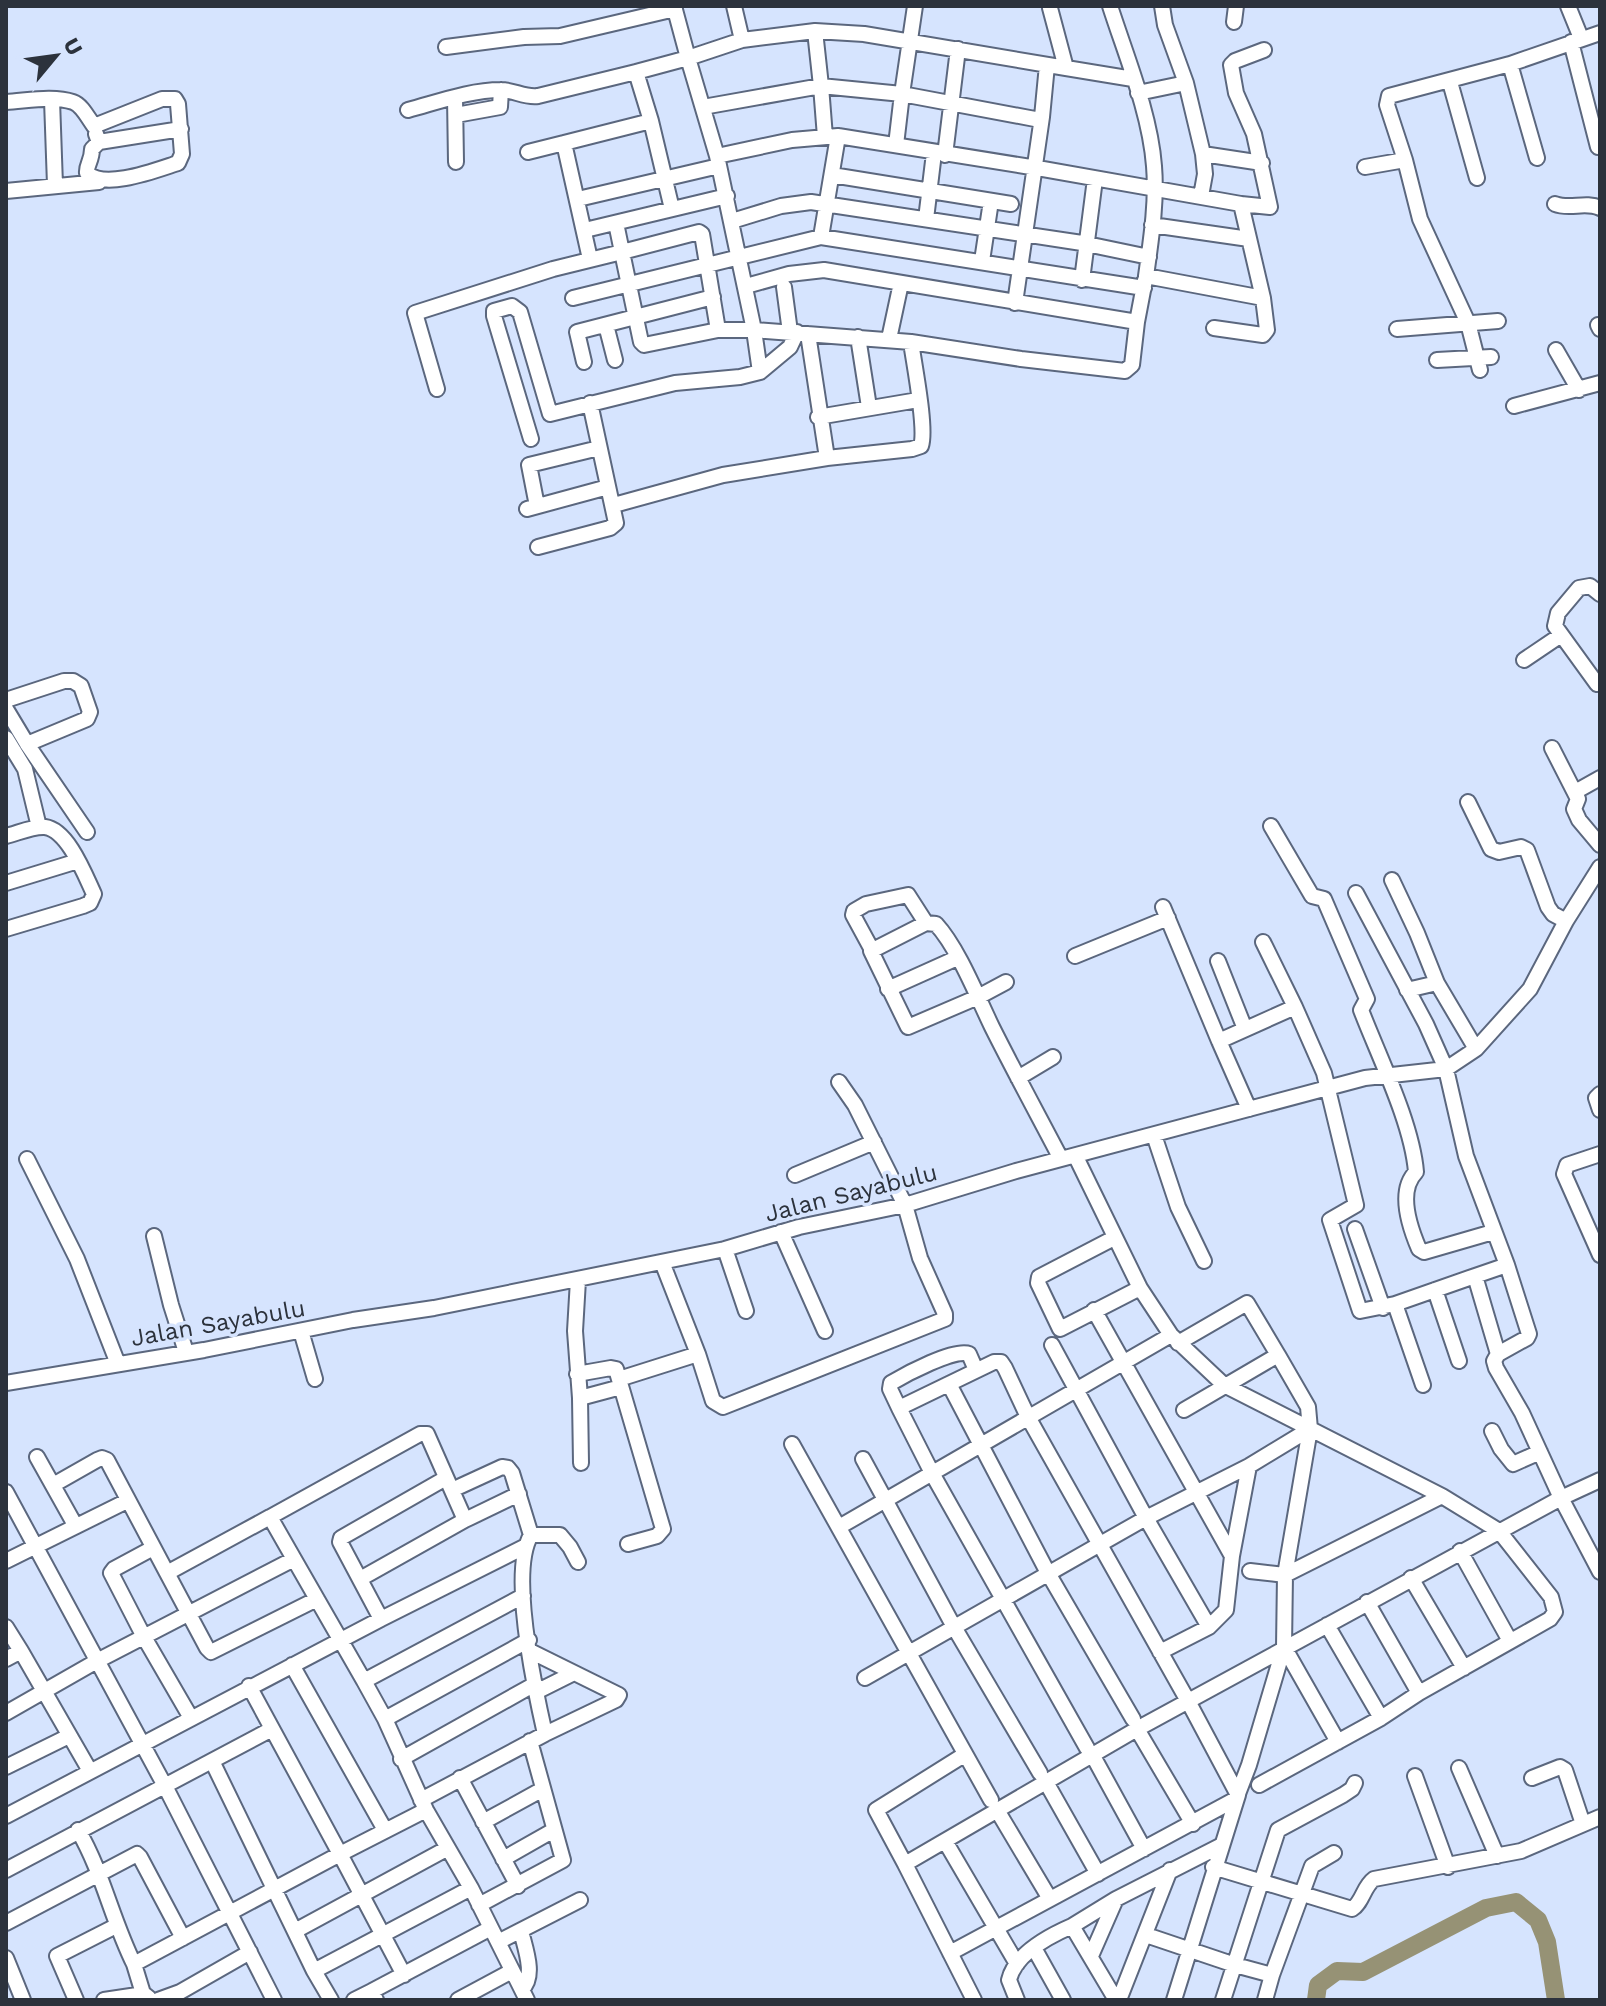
<svg xmlns="http://www.w3.org/2000/svg" width="1606" height="2006" viewBox="0 0 1606 2006" font-family="'Work Sans',sans-serif">
<rect width="100%" height="100%" fill="#d6e4fe"/>
<g fill="none" stroke-linecap="round" stroke-linejoin="round">
<!-- river -->
<path stroke="#969275" stroke-width="18" d="M1316,2000L1318,1985L1337,1971L1363,1972L1486,1908L1516,1902L1538,1920L1547,1942L1556,2000"/>
<!-- minor casing -->
<g stroke="#5b677e" stroke-width="18">
<path id="minor" d="M674,6L688,58L742,40L734,6
M1162,6L1165,25L1186,83L1203,154L1205,174L1201,196
M1568,6L1581,38
M1234,22L1236,6
M742,40L815,31L864,34L1066,68L1050,8
M1571,42L1598,147
M446,47L524,37L560,36L675,9
M1510,64L1537,158
M1066,68L1133,79
M1450,82L1477,178
M1138,93L1186,83
M455,98L456,162
M52,100L55,185
M6,102C26,101 53,95 73,102C82,105 88,118 94,126L162,99H175L178,104L182,154L178,163C156,170 105,190 87,173C86,165 92,161 92,149L99,142
M703,107L821,86L815,31
M408,110C438,102 470,90 501,90C514,90 525,98 538,96L636,72
M456,115L500,107L501,90
M651,121L672,209
M96,134L99,142L181,129
M825,137L821,86L902,94L915,6
M896,145L902,94L1035,119L1042,117
M528,152L564,143
M1203,154L1262,163
M945,155L958,49
M717,156L792,140L838,136L1043,169L1241,204L1263,298L1146,276C1151,240 1157,202 1154,166C1150,113 1126,56 1110,6
M1405,160L1420,219L1468,323L1480,370
M1365,167L1405,160L1387,105L1389,96L1510,64L1600,33
M832,175L1011,204
M6,191L99,182
M578,199L719,166
M1241,204L1270,207L1254,134L1236,93L1231,65L1235,61L1264,50
M1555,204C1570,210 1585,201 1600,208
M926,219L934,153
M732,221L781,206L811,202L1082,243L1149,257
M1152,225L1249,239
M585,230L727,196
M699,232L702,234L718,330L644,345L641,342L622,252Z
M821,237L838,136
M590,259L564,143L651,121L636,72L688,58L717,156L754,330L911,342C914,364 927,429 921,446L912,449L827,458L723,475L614,505
M982,261L991,201
M1082,280L1095,179
M746,286L789,274L824,270L1137,322L1145,280
M784,287L790,332
M573,298L821,237L1144,288
M1015,303L1042,117L1047,65
M606,325L615,360
M1598,325L1600,329
M1214,328L1263,335L1267,330L1263,298
M1397,329L1498,321
M718,330H754L760,372
M808,334L827,458
M858,337L869,407
M889,339L901,283
M911,342L1021,359L1125,371L1132,365L1137,322
M1556,350L1579,390
M1437,360L1491,357
M584,362L577,332L713,297
M437,389L415,313L553,269L622,252L616,223
M1514,406L1600,383
M818,417L918,400
M531,439L494,316V311L512,306L520,312L550,414L675,383L740,377L760,372L790,347L797,332
M537,506L529,465L599,448
M527,509L608,487
M538,547L610,528L616,523L590,403
M1524,660L1561,635
M1597,684L1555,626L1558,613L1579,588L1590,586L1600,594
M6,700L64,681H73L81,686L90,712L87,719L27,744L87,832
M6,709L27,744
M6,738L25,769L39,827
M1552,748L1578,799L1574,809L1579,820L1600,845
M1575,792L1600,778
M1468,802L1491,849L1499,852L1521,847L1527,850L1548,907L1553,914L1566,921
M1271,826L1312,896L1324,899L1367,999L1361,1010C1379,1057 1412,1123 1416,1172C1397,1191 1410,1228 1419,1249L1424,1252L1493,1232
M6,836C18,833 33,826 45,827C68,830 85,875 94,894L90,903L83,906L6,929
M1392,880L1417,933L1437,983L1476,1049
M6,883L78,861
M1163,907L1219,1041L1295,1007L1324,1073L1356,1205L1330,1220L1360,1311L1395,1304L1475,1276
M1263,942L1295,1007
M872,950L853,915L854,911L866,904L908,895L926,923
M1075,956L1168,918
M1218,961L1245,1029
M1006,982L978,997L908,1027L871,951L926,923L936,924C958,948 977,996 992,1027C1014,1071 1038,1115 1061,1159
M888,989L957,958
M1407,990L1437,983
M1219,1041L1249,1109
M1018,1078L1053,1057
M1600,1094L1596,1098L1600,1110
M1154,1135L1178,1207L1204,1261
M1600,1154L1567,1165L1564,1174L1600,1255
M1076,1157L1140,1288L1171,1335
M27,1159L77,1259L118,1364
M795,1175L874,1142
M1355,1229L1383,1308
M781,1232L825,1331
M154,1236L171,1305L186,1352
M1114,1238L1039,1277L1038,1283L1060,1329L1140,1288
M725,1249L746,1311
M662,1262L698,1354L713,1401L723,1407L945,1319V1314L920,1258L905,1205L855,1105L839,1082
M578,1280L575,1331L580,1398L581,1463
M1435,1290L1459,1361
M1395,1304L1423,1385
M1094,1310L1232,1556L1226,1610L1209,1627L1160,1652
M301,1331L315,1379
M1178,1343L1247,1303L1278,1355
M1052,1345L1146,1518L1209,1627
M1498,1354L1475,1276L1507,1265
M577,1374L611,1368L616,1369L663,1529L657,1536L628,1544
M619,1379L698,1354
M6,1383L204,1350L353,1320L434,1308L725,1249L799,1227L905,1205L1016,1171L1365,1078L1446,1069L1476,1049L1530,989L1566,921L1600,867
M949,1384L1048,1573L1133,1719
M580,1398L621,1387
M899,1408L890,1389L891,1383C906,1374 955,1348 969,1354L976,1370
M1184,1410L1278,1355L1308,1407L1310,1429L1285,1575L1284,1647L1338,1742
M1492,1431L1501,1449L1513,1464L1540,1452
M792,1444L991,1800
M37,1457L75,1525
M863,1459L954,1627L1040,1773
M446,1478L341,1538L340,1542L381,1619L524,1547
M1600,1480L1561,1498L1600,1572
M6,1492L165,1786L274,2000
M270,1517L420,1434H427L465,1520L360,1579
M465,1520L519,1494
M839,1527L1171,1335L1224,1385L1442,1496L1499,1531L1551,1597L1555,1612L1550,1619L1419,1693L1381,1718L1259,1785
M531,1535H560L570,1547L578,1562
M153,1548L114,1569L111,1573L144,1637L191,1718
M1460,1551L1510,1641
M1232,1556L1249,1466
M294,1559L364,1681L523,1596
M6,1561L127,1501
M1250,1571L1285,1575L1442,1496
M167,1573L207,1648L211,1652L317,1599
M1411,1578L1464,1668
M1367,1602L1419,1693
M1327,1625L1381,1718
M6,1627L21,1651
M530,1651L619,1695L616,1700L545,1734
M6,1659L21,1651L90,1771
M292,1665L385,1830
M865,1678L1146,1518L1249,1466L1310,1429
M364,1681L385,1719L426,1810L471,1888L527,2000
M249,1686L340,1854L426,1810
M536,1692L574,1673
M6,1713L97,1661L294,1559L270,1517L167,1573L107,1460L102,1458L97,1460L53,1485
M385,1719L529,1640
M1137,1729L1193,1824
M1087,1748L933,1475L899,1408L994,1362H1001L1005,1368L1028,1417L1188,1701L1238,1795L1174,2000
M1093,1756L1144,1849
M401,1759L535,1684
M212,1761L314,1971L331,2000
M6,1767L69,1736
M1459,1768L1497,1856
M1415,1776L1448,1867
M460,1778L518,1886
M1532,1778L1560,1767L1565,1770L1583,1824
M1046,1782L1098,1874
M421,1800L545,1734C535,1690 509,1572 531,1535L512,1473L508,1468L502,1467L452,1490
M997,1810L1050,1899
M6,1816L381,1619
M483,1822L543,1789
M78,1830C103,1873 112,1920 134,1964
M945,1841L1017,1964
M503,1859L554,1830
M905,1864L876,1810L964,1755
M1213,1867L1352,1909C1363,1902 1363,1887 1374,1879L1521,1851L1600,1817
M6,1870L272,1729
M479,1905L563,1860L530,1741
M6,1923L137,1854L140,1857L183,1938
M295,1931L448,1848
M521,1931C525,1948 536,1976 522,1989
M1146,1935L1235,1965L1272,1975L1312,1866L1334,1853
M498,1942L580,1900
M1034,1948L1063,2000
M950,1953L1236,1799L1249,1765L1284,1647
M1091,1956L1116,1899
M6,1958L23,2000
M314,1971L471,1888
M76,2000L57,1956L116,1926
M104,2000L144,1994L149,1998
M145,2000L134,1964L340,1854L404,1975
M158,2000L180,1992L250,1952
M354,2000L372,1991
M376,2000L372,1991L489,1929
M458,2000L512,1971
M974,2000L905,1864L1137,1729L1561,1498L1522,1413L1496,1368L1494,1361L1498,1354L1527,1338L1529,1334L1507,1265L1466,1156L1446,1069L1426,1024L1356,893
M1017,2000L1009,1980C1015,1954 1049,1936 1072,1926
M1116,2000L1072,1926L1116,1899L1220,1846
M1119,2000L1170,1870
M1223,2000L1278,1830L1343,1795L1352,1789L1355,1783
M1265,2000L1272,1975"/>
</g>
<!-- minor -->
<use href="#minor" stroke="#fff" stroke-width="14"/>
</g>
<g text-anchor="middle" stroke-width="7" stroke-linejoin="round" paint-order="stroke">
<!-- street labels -->
<g font-size="24" fill="#2c323c" stroke="#d6e4fe">
<text transform="translate(851 1193) rotate(-14)" y="8">Jalan Sayabulu</text>
<text transform="translate(218 1323) rotate(-10)" y="8">Jalan Sayabulu</text>
</g>
</g>
<!-- border -->
<rect width="1606" height="2006" fill="none" stroke="#2c323c" stroke-width="16"/>
<!-- north arrow -->
<g transform="translate(56 56) rotate(61)" stroke="#d6e4fe" stroke-width="6" paint-order="stroke">
<path d="M0-6L14 30L0 20L-14 30Z" fill="#2c323c"/>
<text y="-12" font-size="22" font-weight="bold" text-anchor="middle" fill="#2c323c">U</text>
</g>
</svg>
